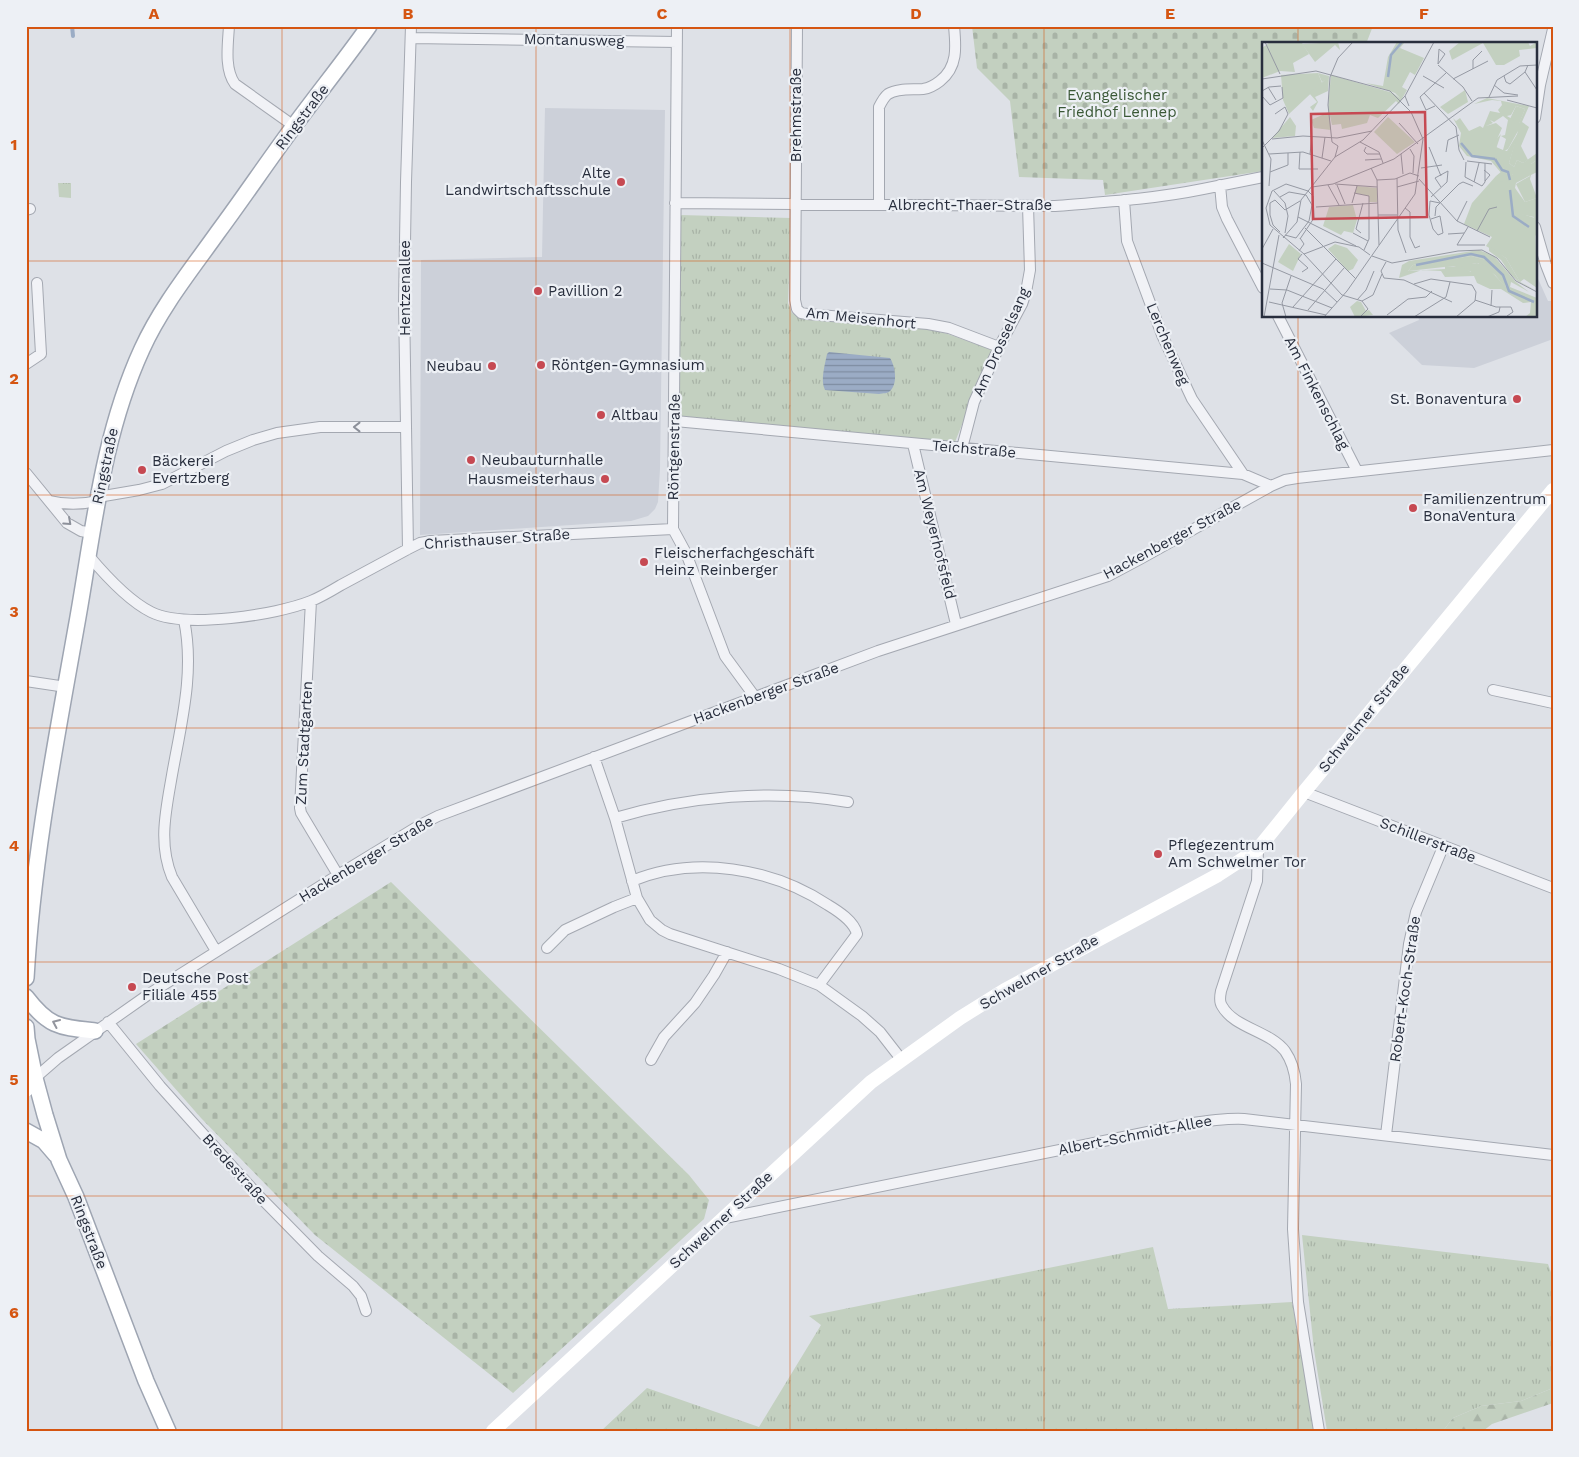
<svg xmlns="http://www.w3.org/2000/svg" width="1579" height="1457" viewBox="0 0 1579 1457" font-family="'Work Sans',sans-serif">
<defs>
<pattern id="grass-tufts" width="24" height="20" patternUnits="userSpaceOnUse" patternTransform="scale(1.25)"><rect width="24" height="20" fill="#c3d0c0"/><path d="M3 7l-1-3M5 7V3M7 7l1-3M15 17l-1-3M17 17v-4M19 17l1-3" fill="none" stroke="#a8b3a6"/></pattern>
<pattern id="forest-firs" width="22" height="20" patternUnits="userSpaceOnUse" patternTransform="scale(1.25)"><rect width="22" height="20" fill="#c3d0c0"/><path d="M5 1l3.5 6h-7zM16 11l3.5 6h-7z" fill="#a8b3a6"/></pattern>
<pattern id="cemetery-stones" width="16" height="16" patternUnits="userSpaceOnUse" patternTransform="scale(1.25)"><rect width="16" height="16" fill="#c3d0c0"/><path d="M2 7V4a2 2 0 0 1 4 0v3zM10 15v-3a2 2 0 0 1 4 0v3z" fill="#a8b3a6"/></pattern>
<pattern id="water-rules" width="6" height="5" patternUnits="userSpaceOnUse" patternTransform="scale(1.25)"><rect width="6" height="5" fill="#9bacc5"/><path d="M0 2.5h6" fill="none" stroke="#7e8ca1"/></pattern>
</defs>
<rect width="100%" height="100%" fill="#dee1e7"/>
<!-- built -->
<path fill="#ccd0d9" d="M545,108L665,110L660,469L658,502L655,509L648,516L631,521L420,535L421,260L542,257Z
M1535,272L1548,301H1551L1553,306V339L1474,368L1422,365L1389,333L1419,320L1418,316H1535Z"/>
<!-- grass -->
<path fill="url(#grass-tufts)" d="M58,183H71V198L59,197Z
M680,215L791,218L788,303L792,313L801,318L927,329L948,334L992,350L955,442L680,417Z
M1302,1235L1548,1264L1553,1278V1388L1521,1401L1481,1406L1453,1418L1443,1431H1327L1314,1350Z
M1153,1247L1168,1309L1292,1302L1316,1431H601L647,1388L759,1427L821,1325L809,1316Z"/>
<!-- forest -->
<path fill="url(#forest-firs)" d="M1553,1388V1403L1492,1424L1483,1431H1443L1453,1418L1481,1406L1521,1401Z"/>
<!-- cemetery -->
<path fill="url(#cemetery-stones)" d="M972,26H1373L1366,44H1263V171L1105,195L1103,180L1019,177L1010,101L977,68Z
M391,882L689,1175L709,1200L704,1219L513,1393L315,1235L201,1118L136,1044Z"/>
<!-- water -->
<path fill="url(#water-rules)" d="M829,352L890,358C895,366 898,382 891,390C888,394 883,393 879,394L825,390C820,380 825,365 827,354Z"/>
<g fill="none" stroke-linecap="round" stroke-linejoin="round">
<!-- stream -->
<path stroke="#9bacc5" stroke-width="4" d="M72,26L73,36"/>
<!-- street casing -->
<g stroke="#a4a8b1" stroke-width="12">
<path id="street" d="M229,26C228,44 224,69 235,84L294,126
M677,26L673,529L686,553L725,656L755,697
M797,26L795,300L797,309L801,313L807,314L928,324L949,328L999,347
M412,38L677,42
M1535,118L1540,85L1553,29
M1220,185L1222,207L1227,219L1263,288
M1124,200L1127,241L1162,335L1192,399L1243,474
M675,203L1055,206C1104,202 1154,199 1203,189C1223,185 1243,181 1263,177
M879,204V107C881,103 884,97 888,94C898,88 912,90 923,89C930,88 935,85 940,81C958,67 956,47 954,26
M26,210L30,209
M1535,227L1546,265L1553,283
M1278,316L1357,471
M26,364L41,354L37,283
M675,421L1243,474L1271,486
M913,444L956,624
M962,448L974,402L999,347L1022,304L1026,292L1030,270L1028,206
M26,473L67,523L81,531L92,533
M98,497L139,490L162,484L226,451L253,440L277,433L320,427H406
M50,501C66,505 80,505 97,501
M408,549L404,303L406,182L411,26
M89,556C105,575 129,601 151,612C185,629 276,615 311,601C321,597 331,591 341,585C363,573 386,561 408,549L420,543L431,541L673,529
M311,601L300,808L301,813L338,875
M184,620C195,672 181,724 172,775C166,810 158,843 172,877L216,951
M26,681L66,687
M1493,690L1553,703
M594,757L615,818L637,898L650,920L662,930L670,934L779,969L819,985L862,1016L880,1032L901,1059
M1304,792L1553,888
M615,818C689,796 772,789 848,802
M1258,849L1257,881L1221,991C1220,996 1219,1002 1222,1006C1234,1028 1270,1031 1285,1051C1292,1061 1295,1073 1296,1084L1293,1229L1298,1302L1319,1431
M632,881C695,855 772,868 828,905C838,911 854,921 857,934L819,985
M547,948L565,930L614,907L637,898
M108,1022L160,1086L256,1193L318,1256L353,1286L361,1296L366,1311
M651,1060L664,1037L695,1003L714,975L727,952
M35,1078L58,1058L149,994L338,875L420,825L438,816L878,651L1108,576L1140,559L1271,486L1285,480L1297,478L1553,450
M1386,1135L1409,944L1416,912L1443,847
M725,1218L1187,1124C1206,1121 1225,1118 1244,1119L1553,1155"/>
</g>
<!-- primary casing -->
<g stroke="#9ea5b2" stroke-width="18">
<path id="primary" d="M26,978C33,856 57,736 78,617C94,526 103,434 142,349C161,307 191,270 218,232C244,197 268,161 294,126C319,92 345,60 369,26
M26,997C49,1027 59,1027 95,1031
M26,1027L27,1039L35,1078L45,1115L59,1160L76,1197L146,1381L168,1431
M26,1131L44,1141L56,1155"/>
</g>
<!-- street -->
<use href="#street" stroke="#f1f2f6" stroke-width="10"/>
<!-- secondary -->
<path stroke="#fff" stroke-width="14" d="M26,1090L35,1078
M493,1431L871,1082L960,1018L1005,990L1218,875L1258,849L1304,792L1553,490"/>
<!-- primary -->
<use href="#primary" stroke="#fff" stroke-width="15"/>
</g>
<!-- one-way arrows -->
<defs><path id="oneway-chevron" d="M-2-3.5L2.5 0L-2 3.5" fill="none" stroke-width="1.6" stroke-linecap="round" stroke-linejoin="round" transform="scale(1.25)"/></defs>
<g stroke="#8c909a">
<use href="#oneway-chevron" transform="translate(357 427) rotate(180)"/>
<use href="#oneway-chevron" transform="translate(68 522) rotate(42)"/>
</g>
<use stroke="#94969e" href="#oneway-chevron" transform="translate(56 1023) rotate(-156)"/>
<!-- grid -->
<path fill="none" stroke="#d55511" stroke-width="1" stroke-opacity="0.55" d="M282,26V1431M536,26V1431M790,26V1431M1044,26V1431M1298,26V44M26,261H1263M1535,261H1553M1298,316V1431M26,495H1553M26,728H1553M26,962H1553M26,1196H1553"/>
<!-- markers -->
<g fill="#c64952" stroke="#edf0f5" stroke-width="2">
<circle cx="621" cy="182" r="5"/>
<circle cx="538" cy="291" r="5"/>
<circle cx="541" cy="365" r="5"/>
<circle cx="492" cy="366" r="5"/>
<circle cx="1517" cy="399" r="5"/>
<circle cx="601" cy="415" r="5"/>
<circle cx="471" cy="460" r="5"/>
<circle cx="142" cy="470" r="5"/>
<circle cx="605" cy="479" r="5"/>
<circle cx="1413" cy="508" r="5"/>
<circle cx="644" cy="562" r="5"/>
<circle cx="1158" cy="854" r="5"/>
<circle cx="132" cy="987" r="5"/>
</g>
<g text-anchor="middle" stroke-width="4.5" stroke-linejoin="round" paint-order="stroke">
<!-- street labels -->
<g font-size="15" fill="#282e3d" stroke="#edf0f5">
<text transform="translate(574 40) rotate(1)" y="5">Montanusweg</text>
<text transform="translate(796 115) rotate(-90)" y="5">Brehmstraße</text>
<text transform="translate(302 117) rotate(-53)" y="5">Ringstraße</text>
<text x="970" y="210">Albrecht-Thaer-Straße</text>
<text transform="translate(405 288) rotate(-90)" y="5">Hentzenallee</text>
<text transform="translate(861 318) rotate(6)" y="5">Am Meisenhort</text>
<text transform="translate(1001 342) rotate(-66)" y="5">Am Drosselsang</text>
<text transform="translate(1168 344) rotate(67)" y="5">Lerchenweg</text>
<text transform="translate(1317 393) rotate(63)" y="5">Am Finkenschlag</text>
<text transform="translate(674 447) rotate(-89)" y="5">Röntgenstraße</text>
<text transform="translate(974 449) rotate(5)" y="5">Teichstraße</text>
<text transform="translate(105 466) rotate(-78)" y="5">Ringstraße</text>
<text transform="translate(935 534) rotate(76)" y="5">Am Weyerhofsfeld</text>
<text transform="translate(497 539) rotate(-4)" y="5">Christhauser Straße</text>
<text transform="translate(1172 539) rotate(-28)" y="5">Hackenberger Straße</text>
<text transform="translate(766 693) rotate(-20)" y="5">Hackenberger Straße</text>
<text transform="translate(1364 718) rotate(-51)" y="5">Schwelmer Straße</text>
<text transform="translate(304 743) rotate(-87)" y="5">Zum Stadtgarten</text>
<text transform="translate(1428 840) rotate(21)" y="5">Schillerstraße</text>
<text transform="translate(366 859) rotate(-31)" y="5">Hackenberger Straße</text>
<text transform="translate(1039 972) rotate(-30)" y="5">Schwelmer Straße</text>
<text transform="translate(1405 989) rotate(-82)" y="5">Robert-Koch-Straße</text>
<text transform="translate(1135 1135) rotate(-11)" y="5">Albert-Schmidt-Allee</text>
<text transform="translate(235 1169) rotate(48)" y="5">Bredestraße</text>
<text transform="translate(721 1220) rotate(-43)" y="5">Schwelmer Straße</text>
<text transform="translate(89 1232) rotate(69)" y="5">Ringstraße</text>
</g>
<!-- park labels -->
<g font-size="15" fill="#3a5836" stroke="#edf0f5">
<text x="1117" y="100">Evangelischer<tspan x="1117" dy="17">Friedhof Lennep</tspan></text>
</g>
<!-- poi labels -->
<g font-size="15" fill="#282e3d" stroke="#edf0f5" text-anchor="start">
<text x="611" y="178" text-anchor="end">Alte<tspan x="611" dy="17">Landwirtschaftsschule</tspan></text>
<text x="548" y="296">Pavillion 2</text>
<text x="551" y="370">Röntgen-Gymnasium</text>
<text x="482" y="371" text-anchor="end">Neubau</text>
<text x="1507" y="404" text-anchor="end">St. Bonaventura</text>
<text x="611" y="420">Altbau</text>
<text x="481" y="465">Neubauturnhalle</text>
<text x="152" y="466">Bäckerei<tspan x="152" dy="17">Evertzberg</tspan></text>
<text x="595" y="484" text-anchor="end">Hausmeisterhaus</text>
<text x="1423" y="504">Familienzentrum<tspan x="1423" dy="17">BonaVentura</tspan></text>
<text x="654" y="558">Fleischerfachgeschäft<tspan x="654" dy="17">Heinz Reinberger</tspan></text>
<text x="1168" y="850">Pflegezentrum<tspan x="1168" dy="17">Am Schwelmer Tor</tspan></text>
<text x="142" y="983">Deutsche Post<tspan x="142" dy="17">Filiale 455</tspan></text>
</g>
</g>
<!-- overview -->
<g transform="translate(1262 42)">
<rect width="275" height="275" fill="#dee1e7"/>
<path d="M8,0H46L40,1L47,12L31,21L33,30L18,29L0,36V6ZM135,0H143L138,6L162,16L153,33L148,30L140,45L145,48L137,62L134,59L116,76L108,73L105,81L80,87L79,82L70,83L66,65L69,33L131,51L139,57L133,51L104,41L121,44L126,15ZM198,0H266L268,4L275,0V6L257,8L258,14L242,23H234L221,1L190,18L187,9ZM56,31L60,41L27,72L21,58L19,33ZM225,56L267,64L260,80L267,85L259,104L266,118L261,121L255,118L252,125L247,121L256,89L246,107L239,111L251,133L257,171L273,176L275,246L262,237L258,240L244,216L224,204L230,195L202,182L210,161L234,134L246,139L229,119L205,114L197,104L199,91L191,76L194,79L198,76L207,89L218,84L221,86L228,69L238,71L236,68L240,63L239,59L230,58L212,62ZM254,64L263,67L257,81L245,74L249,73ZM241,74L246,78L243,93L239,94L244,97L241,108L232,104L240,86L234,81L224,84L231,81L228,78L232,80ZM67,70L69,88L52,86L49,78ZM275,118V130L269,133L268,137L275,156L263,160L254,142L268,134L269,122ZM95,144L115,146V160H107V154L93,151ZM27,202L39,212L31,229L16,220ZM209,214L228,219L242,235L244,246L233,233L216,221L210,222V230L191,224L146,229L151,223Z" fill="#c3d0c0" fill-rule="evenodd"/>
<path d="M76,0L78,8L73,3L53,20L40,2ZM56,31L67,34L66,49L53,55L56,60L51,69L48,65L55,60L47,51L63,38L60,40ZM28,75L34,84L33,94L10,96ZM257,89L247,121L252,125L255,118L261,121L275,111V118L269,122V133L254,141L253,146L263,160L275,156V195L267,187L272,175L257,172L254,177L250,174V164L254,166V161L252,154L248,153L247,140L238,139L234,134L240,129L246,138L244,132L249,136L251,133L236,117L233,121L236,110L226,106L239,92L234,107L245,109ZM227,204L244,216L258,240L275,249L258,241L249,233L239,218L227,209ZM217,208L232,214L254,240L267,250L249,240L248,245L275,256V275H263L268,271L269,260L261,261L239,247H228L215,241L212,234L183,235L179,229L160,228L137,236L140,223L147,219ZM209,214L228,219L242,235L244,245L224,224L215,221L210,222L209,230L201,225L183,224V227L146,229L151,223ZM95,259L99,260L104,269L107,268L111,273L93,275L88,265Z" fill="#c3d0c0" fill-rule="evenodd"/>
<path d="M126,75L153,100L135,112L112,90ZM91,163L95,178L91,191L82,189L79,193L61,184L67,165Z" fill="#c3d0c0"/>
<path d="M203,48L206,60L186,72L178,65Z" fill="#c3d0c0"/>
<path d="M254,64L263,67L257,82L248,77ZM73,202L85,206L96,218L91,227L86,229L66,207Z" fill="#c3d0c0"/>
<path fill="none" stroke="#9bacc5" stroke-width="2.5" d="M126,35L129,13L140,0M199,101L210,114L233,117M233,117L240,128L246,130L248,138M248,148L251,174L267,185M154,223L209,212L222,215L241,233L247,249L272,260"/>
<path fill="none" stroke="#9599a3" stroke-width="1" d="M3,0L18,32M176,22L177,7L183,12L176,22M176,23L201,45L210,59M211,27V18L220,9M263,30L275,48M161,34L182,46M242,34L244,40L248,42L263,30L266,23M0,37L54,29L128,49L149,70L161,97L153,152L85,249L62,275M191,37L226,19M232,43L242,51L256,53M6,45L14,58M0,49L7,45L19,44M162,51L194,85L197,108L202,118M0,54L8,63L21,56L20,45M227,55L235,38L258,24L275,23M245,58L275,66M147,64L143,54L172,0M173,64L164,68L158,55L184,31M137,81L156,102M10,97L41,94L75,96L110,89M0,98L9,117L7,144M98,100L117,110L121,121M104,105L102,109L105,112H118M167,105L179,134M0,106L17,89L26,72L23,65L13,72M148,107L152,114L151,131M38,110L37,127H56M184,110L186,98L197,93M7,112L41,110L69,119M48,112L50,94M139,112L141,132M73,115L76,104L70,100L66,63L68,35L76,16L91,0M60,116L63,95M103,118L119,117M205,119L230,122M204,120L203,135L220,144L223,140V121M109,126L115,138L117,203M159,126L180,123M222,128L228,133L223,139M8,130L26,123V111M135,136L136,188L144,211M157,137L195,179L228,195M115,138L133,137L148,131L157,134M212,140L217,121M73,142L115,145M66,143L77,163M75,143L83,162M50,145L71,142L132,117L216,56L256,54M135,145L157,139M179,145L173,136L186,129M10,149L4,166L8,183L42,212L80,253L100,259L106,267L98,275M10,149L24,142L46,149L51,154L52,176L38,197M12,149L23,161L26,174L23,191M92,151L107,154V197L102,208M18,155L27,150L44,153M169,155L185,140L186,129M13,158L8,161V173L11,183L18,190M13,158L23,168L38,159M90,161L95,144M54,165L116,161M143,166L148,170V195L153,206L158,204M116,173H135M173,174L174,165L197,142L201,140L211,144M36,175L94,204M169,177L178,174L181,191L176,193L171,187L167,173L168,159L178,161M195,179L205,159M206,185L195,203H223M43,186L94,237M215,189L227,167L235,165M91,191L106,199M99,191L94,187L101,161M186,192L202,191M23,193L34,196L47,179L50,163L44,153M21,196L35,180L39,158L73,115L101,98L143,54M0,207L11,187M37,209L42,202L38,196M40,212L36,217L46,226L40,230M42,212L73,200L97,205L108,213M110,214L130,221L196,209L220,208L235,216L254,239L275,250M124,220L119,229L122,236L142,238L190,260M0,221L61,247L75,260M152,242L169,237L210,243L214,250L213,259L194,275M8,247L25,248L70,266M95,258L104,248L112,229M213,258L234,265H249L251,270L245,274M100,259L111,253L120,232M7,260L64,273M229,264L230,248M31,265L74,217M46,268L82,226M125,273L146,257L164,255L170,249M2,275L17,193M24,275L20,261L29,234M152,275L184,255L188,240M225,275L237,270L238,265"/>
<path fill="#c64952" fill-opacity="0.15" stroke="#c64952" stroke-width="2.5" d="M163,70L165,175L51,177L49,72Z"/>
<rect width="275" height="275" fill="none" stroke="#282e3d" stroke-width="2.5"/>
</g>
<!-- border -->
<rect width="1579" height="1457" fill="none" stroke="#edf0f5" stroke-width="55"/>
<rect x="28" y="28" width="1524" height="1402" fill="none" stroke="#d55511" stroke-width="2"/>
<g font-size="16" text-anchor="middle" font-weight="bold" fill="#d55511">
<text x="154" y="19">A</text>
<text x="408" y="19">B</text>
<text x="662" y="19">C</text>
<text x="916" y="19">D</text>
<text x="1170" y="19">E</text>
<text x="1424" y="19">F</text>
<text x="14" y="150">1</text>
<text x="14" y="384">2</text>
<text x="14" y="617">3</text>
<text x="14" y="851">4</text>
<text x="14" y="1085">5</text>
<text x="14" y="1318">6</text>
</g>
</svg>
